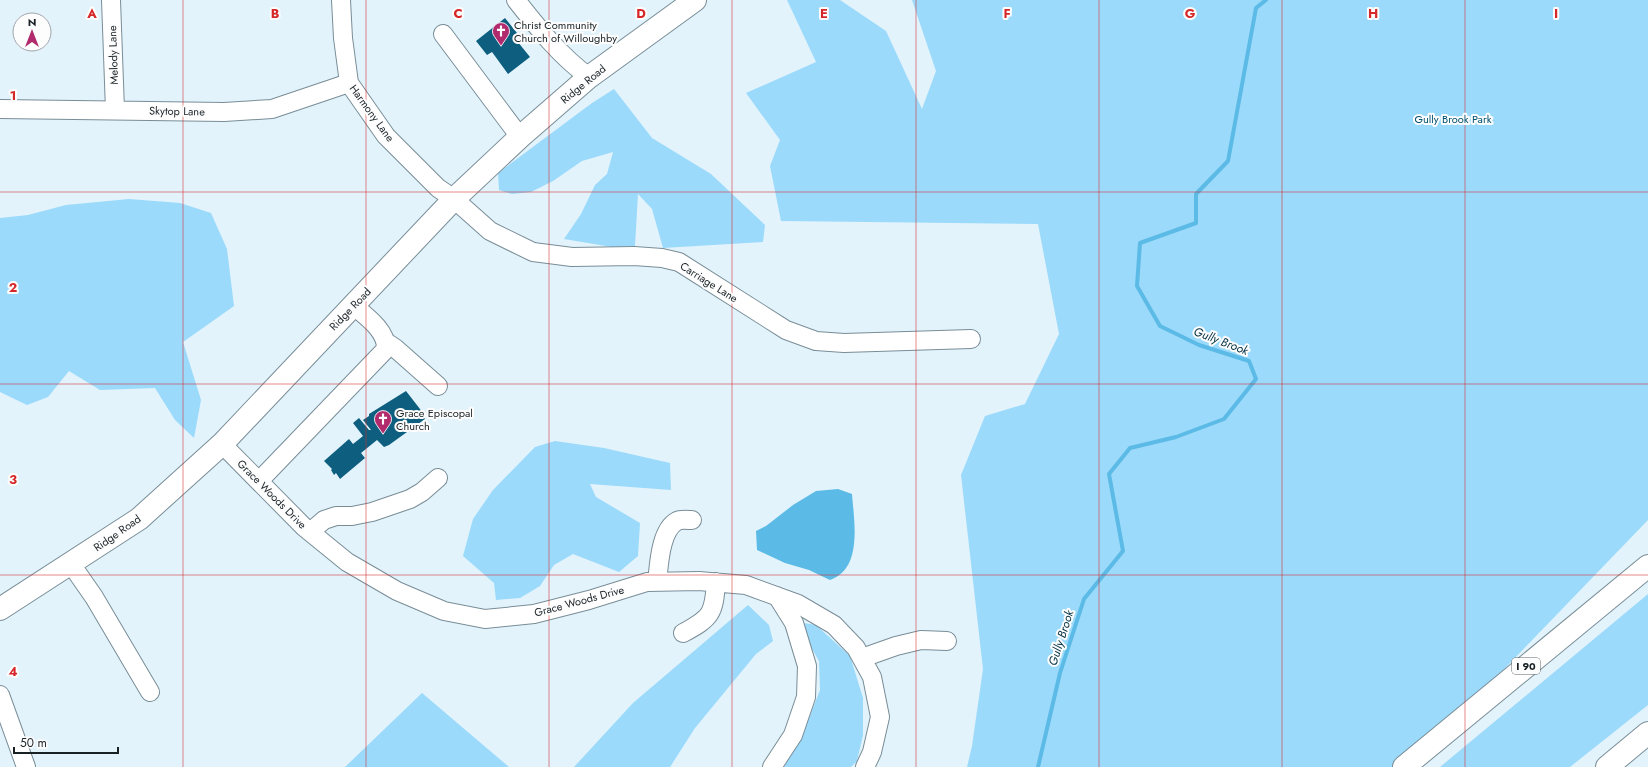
<svg xmlns="http://www.w3.org/2000/svg" width="1648" height="767" viewBox="0 0 1648 767" font-family="Jost,sans-serif">
<rect width="100%" height="100%" fill="#e2f3fc"/>
<!-- green -->
<path fill="#9bdafb" d="M787,0H840L886,31L922,109L936,71L912,0H1648V520L1430,746L1393,767H967L972,746L983,669L961,475L985,416L1025,404L1059,334L1038,224L781,221L770,166L780,140L746,93L816,62Z
M614,89L652,138L711,174L765,225L763,242L663,248L652,209L638,194L635,246L612,247L564,239L581,214L595,185L607,174L613,152L582,161L553,181L531,192L512,194L499,190L498,173L592,103Z
M129,199L180,203L211,213L227,249L234,306L183,342L201,400L194,438L175,420L155,388L100,390L69,371L48,397L27,405L0,392V218L28,215L66,205Z
M555,441L604,448L670,463L671,490L590,484L596,497L640,523L638,556L619,572L573,554L554,565L540,586L520,598L496,600L494,583L463,556L473,519L493,490L535,447Z
M1648,594V705L1570,767H1440Z
M748,605L769,625L773,641L756,654L695,728L670,767H574L633,703Z
M804,623L816,625L850,656L863,698V735L857,761L851,767H784L811,713L820,690L819,661L808,642Z
M422,693L509,767H345Z"/>
<!-- water -->
<path fill="#5cbae6" d="M838,489L852,494C854,521 863,569 830,580L809,570L785,563L757,550L756,531L766,526L793,505L816,491Z"/>
<g fill="none" stroke-linecap="round" stroke-linejoin="round">
<!-- stream -->
<path stroke="#5cbae6" stroke-width="4" d="M1038,767L1060,673L1084,599L1123,551L1109,474L1130,448L1176,437L1224,419L1256,379L1249,361L1199,345L1160,326L1137,286L1140,243L1196,223V194L1228,161L1256,8L1266,0"/>
</g>
<!-- building -->
<path fill="#0e5f7f" d="M505,18L517,33L513,36L530,57L508,74L492,52L487,55L476,41Z
M406,391L420,409L425,419L389,445L384,447L377,440L361,453L365,458L340,479L336,473L334,475L331,470L332,469L324,461L349,439L353,444L363,436L353,423L359,418L369,430H371L363,420L369,416V414Z"/>
<g fill="none" stroke-linecap="round" stroke-linejoin="round">
<!-- minor casing -->
<g stroke="#798d97" stroke-width="20">
<path id="minor" d="M111,0L115,110
M341,0L343,38L349,83L386,136L438,188L454,199L490,231L533,252L572,257L634,256L662,258L679,262L786,330L816,341L844,343L971,339
M516,0C538,28 560,56 589,77
M443,34L520,137
M0,109L224,112L272,109L349,83
M386,342L395,348L438,386
M222,444L304,527L347,562L397,591L444,611L485,619L534,614L589,600L647,582L699,581L746,585L798,604L834,625L856,648L872,677L880,717L872,752L865,767
M259,481L386,349C387,331 366,316 354,306
M310,532L324,520L336,516H352L372,512L410,499L422,492L438,478
M71,564L94,597L150,692
M657,582C659,566 660,530 677,521C681,519 688,520 692,520
M683,633C711,618 714,614 716,582
M862,658L896,646L921,640L947,641
M0,695L26,767
M772,767L793,735L806,697L807,666L794,623L777,596"/>
</g>
<!-- major casing -->
<g stroke="#798d97" stroke-width="24">
<path id="major" d="M0,609L139,519L222,444L454,199L520,137L589,77L695,0"/>
</g>
<!-- highway casing -->
<g stroke="#798d97" stroke-width="24">
<path id="highway" d="M1404,767L1648,566
M1607,767L1648,733"/>
</g>
<!-- minor -->
<use href="#minor" stroke="#fff" stroke-width="18"/>
<!-- major -->
<use href="#major" stroke="#fff" stroke-width="22"/>
<!-- highway -->
<use href="#highway" stroke="#fff" stroke-width="22"/>
</g>
<!-- grid -->
<path fill="none" stroke="#d62828" stroke-width="1" stroke-opacity="0.55" d="M183,0V767M366,0V767M549,0V767M732,0V767M916,0V767M1099,0V767M1282,0V767M1465,0V767M0,192H1648M0,384H1648M0,575H1648"/>
<!-- icons -->
<defs>
<g id="church-pin" transform="scale(0.9)"><path d="M0 17L-7.5 6A9.5 9.5 0 1 1 7.5 6Z" fill="#b12a6e" stroke="#fdfdfd"/><path d="M-1.2-6h2.4v3.5h3.3v2.4h-3.3V6h-2.4V-.1h-3.3v-2.4h3.3Z" fill="#fff"/></g>
</defs>
<g fill-rule="evenodd">
<use href="#church-pin" x="501" y="31"/>
<use href="#church-pin" x="383" y="419"/>
</g>
<g text-anchor="middle" stroke-width="4" stroke-linejoin="round" paint-order="stroke">
<!-- shield labels -->
<rect fill="#fdfdfd" stroke="#5d6366" stroke-width="1" x="1512" y="658" width="28" height="16" rx="3"/>
<g font-size="10" font-weight="bold" fill="#192125">
<text x="1526" y="670">I 90</text>
</g>
<!-- poi labels -->
<g font-size="11" fill="#192125" stroke="#fdfdfd" text-anchor="start">
<text x="514" y="29">Christ Community<tspan x="514" dy="13">Church of Willoughby</tspan></text>
<text x="396" y="417">Grace Episcopal<tspan x="396" dy="13">Church</tspan></text>
</g>
<!-- street labels -->
<g font-size="11" fill="#192125" stroke="#fdfdfd">
<text transform="translate(113 55) rotate(-92)" y="4">Melody Lane</text>
<text transform="translate(583 84) rotate(-39)" y="4">Ridge Road</text>
<text transform="translate(177 111) rotate(1)" y="4">Skytop Lane</text>
<text transform="translate(372 113) rotate(54)" y="4">Harmony Lane</text>
<text transform="translate(709 282) rotate(32)" y="4">Carriage Lane</text>
<text transform="translate(350 309) rotate(-46)" y="4">Ridge Road</text>
<text transform="translate(272 494) rotate(45)" y="4">Grace Woods Drive</text>
<text transform="translate(117 533) rotate(-35)" y="4">Ridge Road</text>
<text transform="translate(579 601) rotate(-15)" y="4">Grace Woods Drive</text>
</g>
<!-- park labels -->
<g font-size="11" fill="#00516f" stroke="#fdfdfd">
<text x="1453" y="123">Gully Brook Park</text>
</g>
<!-- water labels -->
<g font-size="12" font-style="italic" fill="#022f41" stroke="#fdfdfd">
<text transform="translate(1221 341) rotate(21)" y="4">Gully Brook</text>
<text transform="translate(1061 638) rotate(-72)" y="4">Gully Brook</text>
</g>
</g>
<g font-size="13" text-anchor="middle" font-weight="bold" fill="#d62828" stroke="#fdfdfd" stroke-width="4" stroke-linejoin="round" paint-order="stroke">
<text x="92" y="18">A</text>
<text x="275" y="18">B</text>
<text x="458" y="18">C</text>
<text x="641" y="18">D</text>
<text x="824" y="18">E</text>
<text x="1007" y="18">F</text>
<text x="1190" y="18">G</text>
<text x="1373" y="18">H</text>
<text x="1556" y="18">I</text>
<text x="13" y="100">1</text>
<text x="13" y="292">2</text>
<text x="13" y="484">3</text>
<text x="13" y="676">4</text>
</g>
<!-- north arrow -->
<g transform="translate(32 32)"><circle r="19" fill="#fdfdfd" stroke="#a2a5a7"/>
<path d="M0-3L7 15L0 10L-7 15Z" fill="#b12a6e"/>
<text y="-6" font-size="11" font-weight="bold" text-anchor="middle" fill="#192125">N</text>
</g>
<!-- scale -->
<path d="M14 747v6h104v-6" fill="none" stroke="#192125" stroke-width="2"/>
<text x="20" y="747" font-size="12" fill="#192125" stroke="#fdfdfd" stroke-width="3" paint-order="stroke">50 m</text>
</svg>
